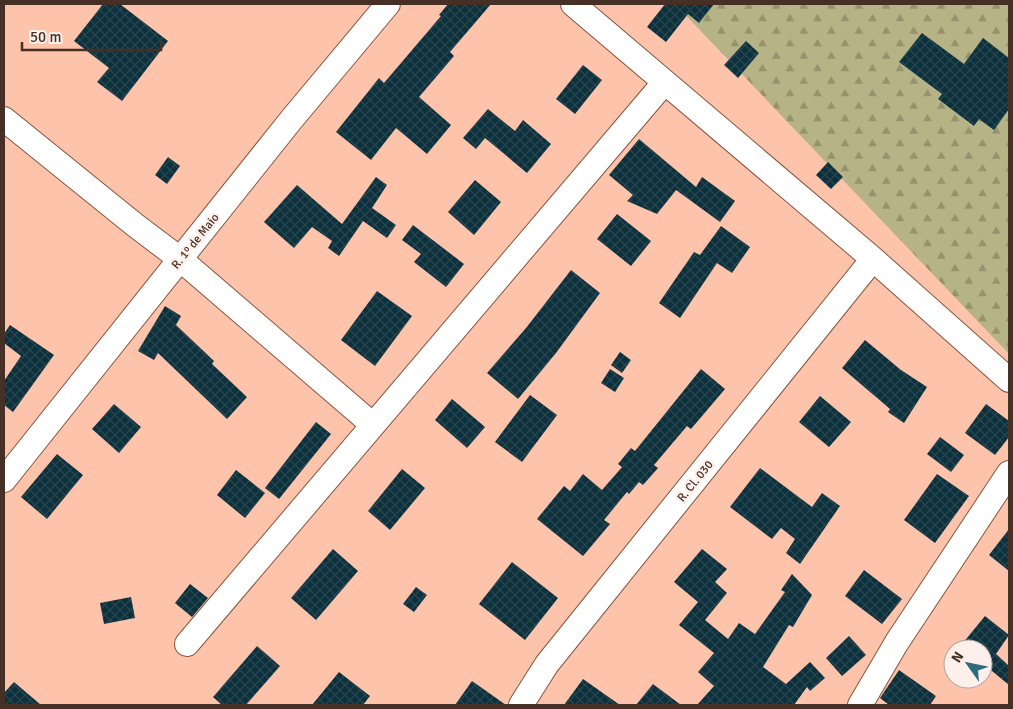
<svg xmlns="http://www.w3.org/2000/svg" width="1013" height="709" viewBox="0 0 1013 709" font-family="Signika,sans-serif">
<defs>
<pattern id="forest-firs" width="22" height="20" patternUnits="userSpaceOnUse" patternTransform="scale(1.25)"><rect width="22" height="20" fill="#b6b386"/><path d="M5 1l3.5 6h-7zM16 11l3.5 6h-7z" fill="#96926d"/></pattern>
<pattern id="building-cross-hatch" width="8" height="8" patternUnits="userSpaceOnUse" patternTransform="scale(1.25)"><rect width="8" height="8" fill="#0c303c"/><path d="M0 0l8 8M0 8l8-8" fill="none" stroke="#284650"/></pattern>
</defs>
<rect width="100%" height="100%" fill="#fec3ab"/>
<!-- forest -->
<path fill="url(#forest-firs)" d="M675,4H1009V354Z"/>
<!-- building -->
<path fill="url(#building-cross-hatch)" d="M103,4H120L168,41L122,101L97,82L109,68L74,41Z
M448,4H491L450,52L454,56L419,97L451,125L427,154L396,128L371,160L336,132L379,78L384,83L441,16L439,15Z
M665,4H714L699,23L688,14L666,42L647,27Z
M922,33L964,64L983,38L1009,58V109L994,130L979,119L974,126L938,99L942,94L899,62Z
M746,41L759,53L738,78L724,65Z
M583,65L602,80L575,114L556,99Z
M488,109L515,131L523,120L551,144L527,173L485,138L476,149L463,138Z
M639,139L696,187L702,177L735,201L720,222L676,190L657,214L627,201L633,195L609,175Z
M168,157L180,166L167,184L155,175Z
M828,162L843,177L831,189L816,175Z
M376,177L387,185L372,208L396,225L387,238L363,221L339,256L328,248L332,241L312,227L294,248L264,222L297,185L342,224Z
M475,180L501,202L474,235L448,212Z
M617,214L651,241L631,266L597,239Z
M413,225L464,264L446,287L414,262L421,254L402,240Z
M721,226L750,247L732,273L717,263L680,318L659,303L694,252L700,255Z
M571,270L600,293L556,353L518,399L487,373L526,328Z
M377,291L412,316L375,366L341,340Z
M165,306L181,316L176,325L214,361L212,364L247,397L227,419L158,353L154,360L138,351Z
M10,325L54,355L13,412L4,405V381L21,356L4,343V334Z
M865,340L901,370L927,387L904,423L888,412L890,409L842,368Z
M620,352L631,360L622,373L611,365Z
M610,369L624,378L615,392L601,383Z
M701,369L725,389L691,429L687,426L654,465L658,468L643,485L639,482L629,494L627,492L604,520L610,524L583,556L537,519L564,486L570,491L583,474L602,490L622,467L618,464L631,448L635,451Z
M530,395L557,415L522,462L495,442Z
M820,396L851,422L829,447L799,422Z
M452,399L485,427L467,448L435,420Z
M114,404L141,427L119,453L92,429Z
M986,404L1009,421V437L995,455L965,433Z
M316,422L331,434L279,499L265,488Z
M940,437L964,455L951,472L927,454Z
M57,454L83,475L47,519L21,497Z
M760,468L812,507L822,493L840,506L800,564L786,553L795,539L781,528L772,539L730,507Z
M402,469L425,488L390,530L368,511Z
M236,470L265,493L245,518L217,495Z
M937,474L969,496L935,543L904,520Z
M1009,529V571L989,555Z
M333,549L358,571L316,620L291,598Z
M702,549L727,569L715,582L727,593L705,620L728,639L739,623L755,634L785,592L781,590L792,574L812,595L793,627L789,625L763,667L786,684L810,662L825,678L810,691L807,687L794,705H697L714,686L698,672L714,653L679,625L698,602L674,582Z
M512,562L558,598L525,640L479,604Z
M864,570L902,599L882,624L845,596Z
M190,584L208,598L192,617L175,603Z
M416,587L427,595L414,612L403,604Z
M131,597L135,618L104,624L100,603Z
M985,616L1009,635L996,654L1009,666V685L986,666L983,670V649H958Z
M849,636L866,655L842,676L826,658Z
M257,646L280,666L246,705H222L213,697Z
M899,670L936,696L930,705H889L880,698Z
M339,672L370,696L363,705H312Z
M583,679L620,705H564Z
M472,681L506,705H455Z
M14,682L41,705H4V693Z
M653,684L681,705H636Z"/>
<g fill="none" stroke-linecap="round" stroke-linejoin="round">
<!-- minor casing -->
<g stroke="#86543e" stroke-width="26">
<path id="minor" d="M573,4L873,259L1009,380
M4,119L135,225L180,259L373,425
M4,480L291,120L388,4
M187,644L664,83
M521,705L547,664L873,259
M860,705L897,642L1009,473"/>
</g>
<!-- minor -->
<use href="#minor" stroke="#fff" stroke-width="24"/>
</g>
<g text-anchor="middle" stroke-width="5" stroke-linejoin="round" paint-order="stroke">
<!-- street labels -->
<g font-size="12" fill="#462f25" stroke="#fdf0eb">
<text transform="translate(195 241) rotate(-51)" y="4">R. 1º de Maio</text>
<text transform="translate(695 481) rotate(-51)" y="4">R. Cl. 030</text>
</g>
</g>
<!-- border -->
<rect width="1013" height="709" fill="none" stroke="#462f25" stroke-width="10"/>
<!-- north arrow -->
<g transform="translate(968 664) rotate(303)"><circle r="24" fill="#fdf0eb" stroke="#b4a39c"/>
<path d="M0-4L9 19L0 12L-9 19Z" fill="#2d6b81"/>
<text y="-8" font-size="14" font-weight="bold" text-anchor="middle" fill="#462f25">N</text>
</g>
<!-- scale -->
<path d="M22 42v8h139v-8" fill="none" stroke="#462f25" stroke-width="2.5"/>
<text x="30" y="42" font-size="15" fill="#462f25" stroke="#fdf0eb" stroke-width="4" paint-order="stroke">50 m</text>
</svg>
